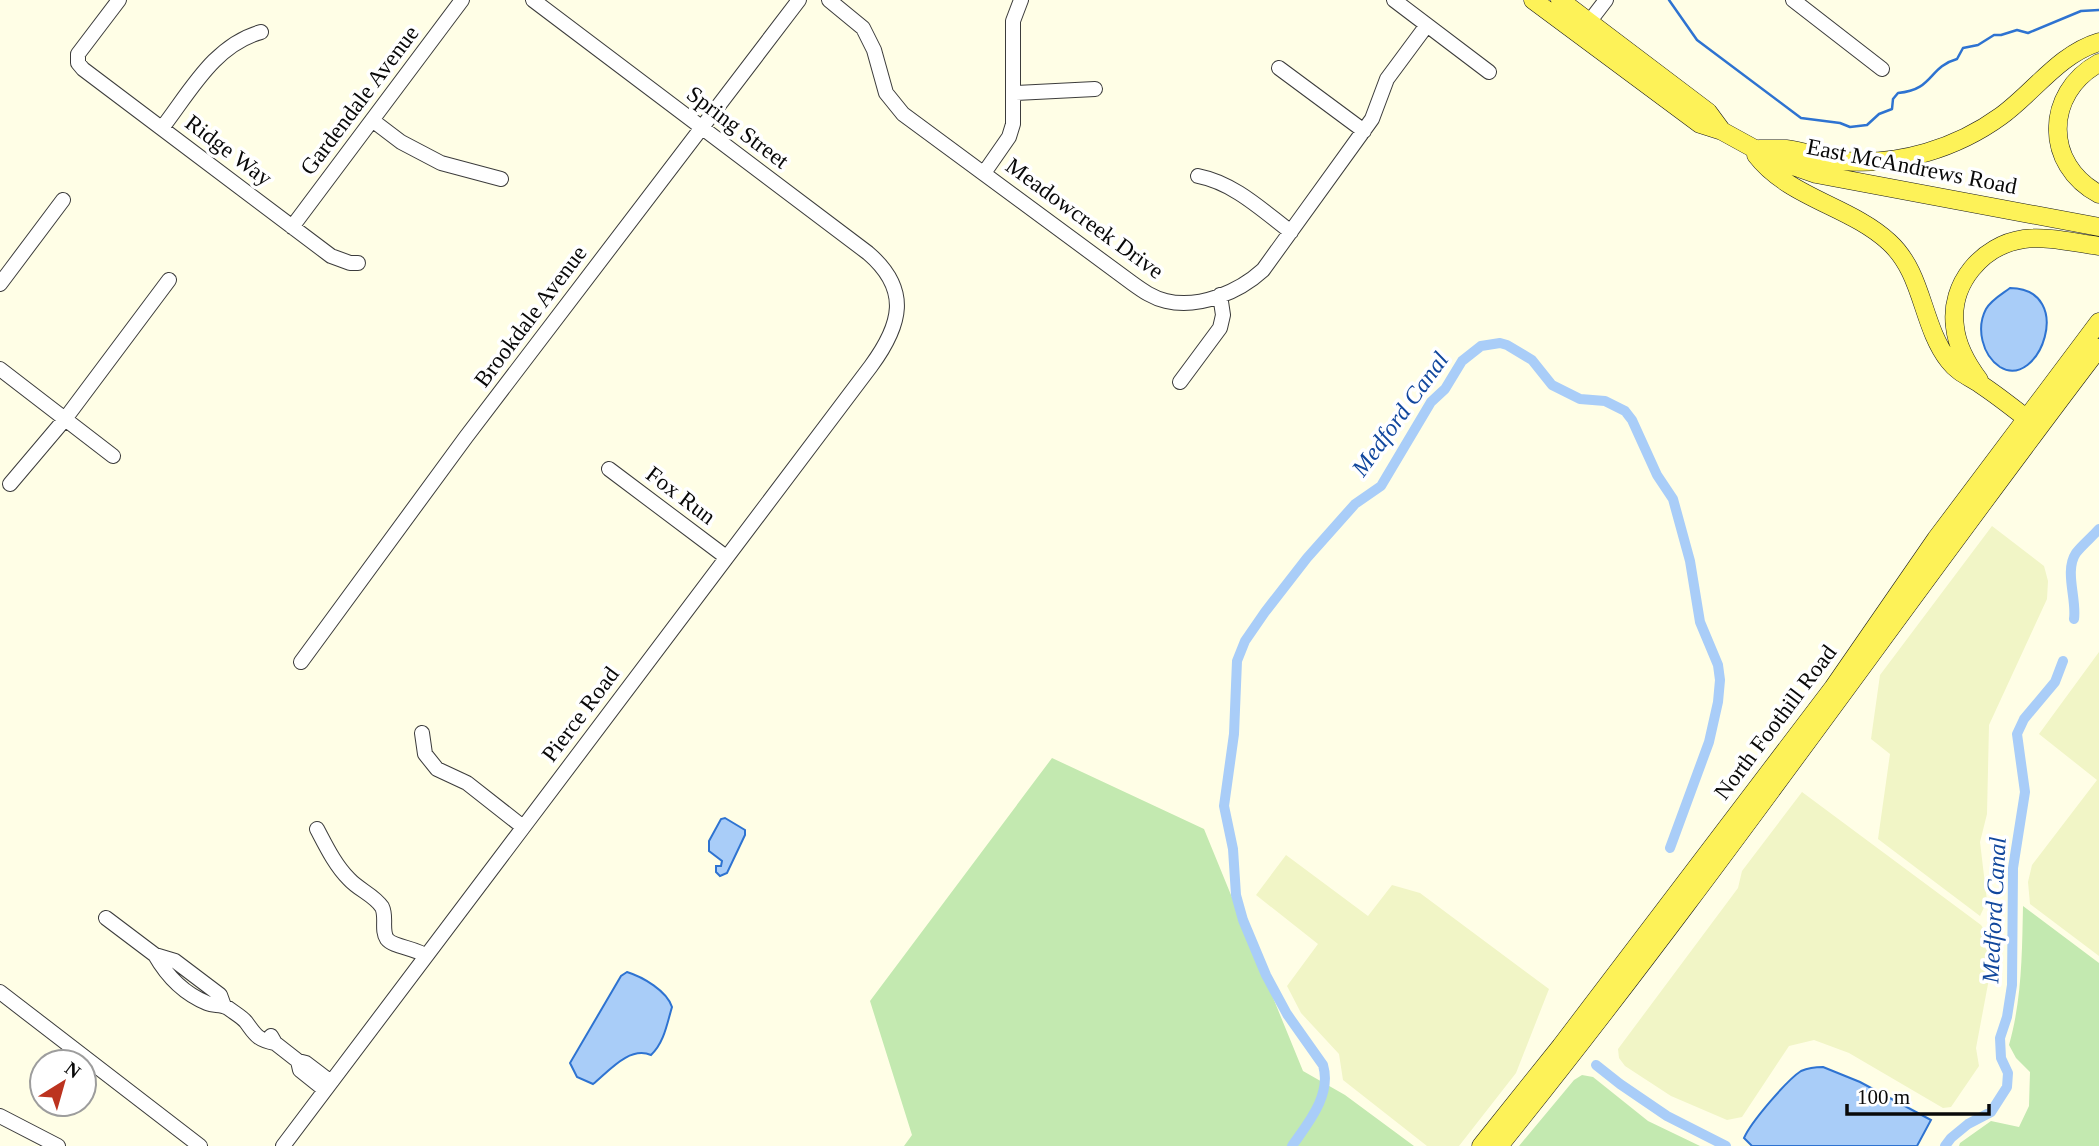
<svg xmlns="http://www.w3.org/2000/svg" width="2099" height="1146" viewBox="0 0 2099 1146" font-family="Georgia,serif">
<rect width="100%" height="100%" fill="#fffee6"/>
<!-- farmland -->
<path fill="#f1f5c6" d="M1992,526L2044,566L2048,581L2047,599L1989,725L1987,814L1980,842L1987,901L1980,916L1878,839L1890,754L1871,739L1880,675Z
M2099,652V956L2030,904L2028,882L2032,865L2097,780L2039,734Z
M1802,792L1981,925L1989,937L1988,984L1976,1048L1979,1066L1951,1107L1943,1108L1849,1053L1814,1040L1789,1046L1742,1117L1727,1120L1671,1096L1625,1066L1619,1058L1618,1049L1738,888L1742,871Z
M1286,855L1368,916L1392,885L1420,893L1549,989L1516,1073L1459,1146H1427L1343,1080L1339,1054L1301,1013L1287,986L1318,944L1256,895Z"/>
<!-- green -->
<path fill="#c3e9b0" d="M1052,758L1204,829L1303,1071L1345,1095L1414,1146H904L912,1135L870,1001Z
M2023,906L2099,963V1146H1959L1960,1143L1991,1121L2019,1127L2029,1106L2030,1072L2016,1058L2009,1045C2022,999 2022,953 2023,906Z
M1582,1075L1593,1077L1648,1121L1700,1146H1519L1574,1080Z"/>
<!-- water -->
<path fill="#a9cdf8" stroke="#2e73d1" stroke-width="2" d="M2010,288C2077,289 2039,391 2000,367C1982,355 1976,328 1986,309C1991,300 2002,294 2010,288Z
M725,818L745,830V835L727,873L720,876L716,872V866H721L722,861L709,851V841L721,819Z
M627,972C643,977 667,991 672,1007C667,1024 664,1043 651,1055C629,1046 609,1071 593,1084L577,1077L570,1063L621,976Z
M1823,1067L1860,1082L1931,1120L1917,1146H1752L1744,1138C1751,1122 1787,1080 1801,1071C1808,1068 1816,1067 1823,1067Z"/>
<g fill="none" stroke-linecap="round" stroke-linejoin="round">
<!-- stream -->
<path stroke="#2e73d1" stroke-width="2.5" d="M1669,0L1697,40L1801,118L1840,123L1850,127L1867,125L1879,114L1892,109L1893,99L1898,93C1934,90 1928,67 1957,59L1963,48L1978,45L1994,35H2001L2017,30L2028,33L2081,11L2099,10"/>
<!-- canal -->
<path stroke="#a9cdf8" stroke-width="10" d="M2074,619C2077,599 2064,571 2076,553C2082,545 2092,537 2099,529
M1596,1065L1620,1084L1667,1116L1726,1146
M1292,1146C1308,1123 1332,1095 1323,1065L1287,1014L1266,975L1243,920L1236,895L1233,849L1224,806L1234,734L1237,661L1245,641L1265,612L1307,558L1355,504L1381,486L1431,402L1445,389L1462,361L1481,346L1500,343L1507,345L1532,360L1552,385L1580,399L1605,401L1625,411L1632,420L1657,475L1673,499L1690,561L1700,622L1718,665L1720,680L1718,702L1709,742L1670,848
M1945,1146L1951,1138L1968,1124L1991,1112L2007,1087L2008,1073L2001,1058L2000,1038L2007,1017L2012,985L2013,868L2025,792L2017,734L2024,719L2055,682L2063,661"/>
<!-- minor casing -->
<g stroke="#3c3c3c" stroke-width="16">
<path id="minor" d="M119,0L78,54V63L83,69L331,256L350,263H358
M829,0L863,28L874,50L886,93L903,114L1132,283C1143,291 1153,298 1166,301C1199,309 1239,292 1263,270L1372,119L1387,79L1427,25
M1394,0L1489,72
M1793,0L1882,69
M1583,30L1606,0
M1279,68L1364,131
M1014,93L1095,89
M372,120L401,142L441,163L501,179
M162,128C190,92 214,45 261,32
M984,173L1009,137L1013,124V21L1021,0
M1198,176C1234,183 1262,210 1291,232
M292,227L462,0
M0,284L63,200
M0,369L113,456
M1180,382L1220,328L1223,315L1220,295
M609,469L726,557
M10,484L65,419L169,280
M301,662L466,437L799,0
M422,733L425,754L437,769L467,783L523,827
M317,829C326,846 335,865 349,879C359,890 374,895 382,907C387,917 381,930 387,939C393,947 416,948 426,956
M106,918L155,955L175,961L220,995L224,1006
M155,955C167,976 185,994 207,1003C214,1006 221,1004 228,1008C233,1012 242,1017 246,1022C255,1034 257,1040 275,1043
M0,992L200,1146
M271,1036L275,1043L298,1061L306,1063L331,1082
M298,1061L300,1070L325,1090
M0,1116L58,1146
M283,1146L871,366C901,325 911,290 868,253L533,0"/>
</g>
<!-- major casing -->
<g stroke="#1a1a1a" stroke-width="19">
<path id="major" d="M1533,0L1700,124L1722,131L1773,159L1816,174L2099,227
M1560,0L1708,112L1722,131
M2099,63C2044,93 2044,165 2099,194
M1759,149C1768,149 1777,149 1786,149C1804,151 1824,159 1844,161C1899,166 1957,148 2001,116C2034,92 2059,54 2099,42
M1756,155C1789,198 1850,206 1889,242C1924,274 1921,325 1949,361C1958,373 1972,378 1983,386C2001,398 2018,412 2035,425
M1979,380C1967,364 1957,347 1955,327C1949,284 1982,245 2024,239C2048,236 2075,243 2099,246
M1481,1146L1561,1046L1833,688L1936,539L2099,322
M1499,1146C1708,887 1897,613 2099,348"/>
</g>
<!-- minor -->
<use href="#minor" stroke="#fff" stroke-width="14"/>
<!-- major -->
<use href="#major" stroke="#fdf258" stroke-width="18"/>
</g>
<g text-anchor="middle" stroke-width="7" stroke-linejoin="round" paint-order="stroke">
<!-- street labels -->
<g font-size="23" fill="#090909" stroke="#fff">
<text transform="translate(359 100) rotate(-53)" y="8">Gardendale Avenue</text>
<text transform="translate(738 127) rotate(37)" y="8">Spring Street</text>
<text transform="translate(229 150) rotate(37)" y="8">Ridge Way</text>
<text transform="translate(1912 166) rotate(11)" y="8">East McAndrews Road</text>
<text transform="translate(1085 218) rotate(36)" y="8">Meadowcreek Drive</text>
<text transform="translate(530 316) rotate(-53)" y="8">Brookdale Avenue</text>
<text transform="translate(681 495) rotate(37)" y="8">Fox Run</text>
<text transform="translate(580 714) rotate(-53)" y="8">Pierce Road</text>
<text transform="translate(1775 722) rotate(-53)" y="8">North Foothill Road</text>
</g>
<!-- water labels -->
<g font-size="24" font-style="italic" fill="#11479d" stroke="#fff">
<text transform="translate(1400 414) rotate(-54)" y="8">Medford Canal</text>
<text transform="translate(1994 910) rotate(-87)" y="8">Medford Canal</text>
</g>
</g>
<!-- north arrow -->
<g transform="translate(63 1083) rotate(37)"><circle r="33" fill="#ffffff" stroke="#9d9d9d" stroke-width="2"/>
<path d="M0-5L12 26L0 18L-12 26Z" fill="#bc331f"/>
<text y="-10" font-size="19" font-weight="bold" text-anchor="middle" fill="#090909">N</text>
</g>
<!-- scale -->
<path d="M1847 1104v10h142v-10" fill="none" stroke="#090909" stroke-width="3.5"/>
<text x="1857" y="1104" font-size="21" fill="#090909" stroke="#ffffff" stroke-width="5" paint-order="stroke">100 m</text>
</svg>
